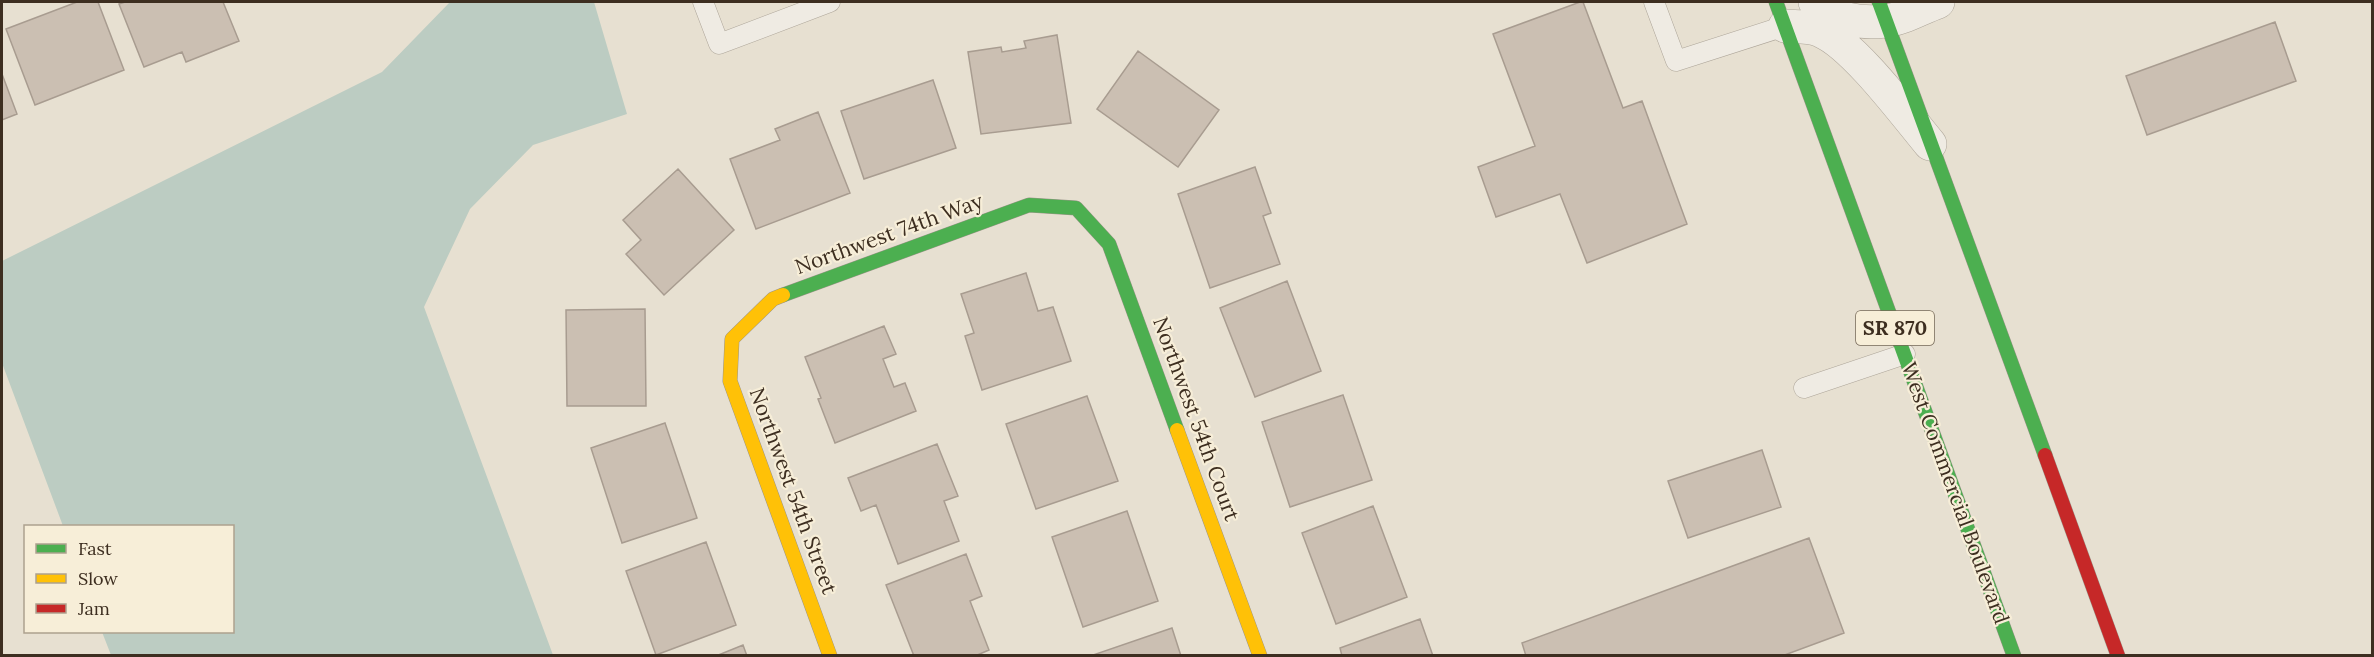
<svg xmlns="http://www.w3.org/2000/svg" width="2374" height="657" viewBox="0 0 2374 657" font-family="Lora,serif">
<rect width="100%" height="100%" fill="#e7e0d1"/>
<!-- water -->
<path fill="#bcccc2" d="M450,2H594L627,114L533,145L470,209L424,307L553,655H111L102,632H232V526H63L2,363V261L382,72Z"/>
<!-- building -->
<path fill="#cbbfb2" stroke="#a89c90" stroke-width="1.5" d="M77,2H98L124,70L35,105L6,29Z
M125,2H223L239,41L186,62L182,52L144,67L119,4Z
M1580,2H1583L1623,108L1642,101L1687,224L1587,263L1560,194L1496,217L1478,167L1535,146L1493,34Z
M2275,22L2296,81L2147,135L2126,76Z
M1057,35L1071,123L981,134L968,52L1001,47L1002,52L1026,48L1024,41Z
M1138,51L1219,110L1178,167L1097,109Z
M2,74L17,114L2,120Z
M933,80L956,148L864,179L841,111Z
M818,112L850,193L756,229L730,159L780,140L775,129Z
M1255,167L1271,213L1263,216L1280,264L1210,288L1178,194Z
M678,169L734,230L664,295L626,254L641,240L623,220Z
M1026,273L1038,311L1053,307L1071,361L982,390L965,336L974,333L961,294Z
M1287,281L1321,371L1255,397L1220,308Z
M645,309L646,406H567L566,310Z
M884,326L896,354L883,359L894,387L905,383L916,411L835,443L818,399L821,398L805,357Z
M1343,395L1372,480L1290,507L1262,422Z
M1087,396L1118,481L1036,509L1006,424Z
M665,423L697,518L622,543L591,448Z
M937,444L958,496L944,501L959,541L898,564L876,505L861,511L848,478Z
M1762,450L1781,507L1688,538L1668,481Z
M1373,506L1407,597L1336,624L1302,533Z
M1127,511L1158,601L1083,627L1052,537Z
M1809,538L1844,633L1782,656H1526L1522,643Z
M706,542L736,625L656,655L626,571Z
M966,554L982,596L970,601L989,650L975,656H914L886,585Z
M1420,619L1433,656H1342L1340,648Z
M1172,628L1181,656H1094L1093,655Z
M743,645L747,656H716Z"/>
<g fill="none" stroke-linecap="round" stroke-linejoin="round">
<!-- lane casing -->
<g stroke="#ada599" stroke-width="21">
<path id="lane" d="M703,2L719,44L830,2
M1654,2L1676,61L1785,26
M1804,388L1905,354"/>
</g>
<!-- street casing -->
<g stroke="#ada599" stroke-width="34">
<path id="street" d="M1815,2C1833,19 1860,24 1885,21C1901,20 1923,7 1938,2
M1785,26C1796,27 1811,26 1821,31C1854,45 1905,114 1930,144"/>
</g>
<!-- fast casing -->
<g stroke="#9c958a" stroke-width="15">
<path id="fast" d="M1776,2L2014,656
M1879,2L2045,455
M783,295L1029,205L1076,208L1109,244L1177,430"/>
</g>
<!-- slow casing -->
<g stroke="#9c958a" stroke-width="15">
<path id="slow" d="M783,295L773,299L732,339L730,381L830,656
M1177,430L1260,656"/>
</g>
<!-- jam casing -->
<g stroke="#9c958a" stroke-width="15">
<path id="jam" d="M2045,455L2118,656"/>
</g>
<!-- lane -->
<use href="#lane" stroke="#efebe3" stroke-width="20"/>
<!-- street -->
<use href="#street" stroke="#efebe3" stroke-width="33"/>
<!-- fast -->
<use href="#fast" stroke="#4caf50" stroke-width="14"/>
<!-- slow -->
<use href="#slow" stroke="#ffc107" stroke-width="14"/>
<!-- jam -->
<use href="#jam" stroke="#c62828" stroke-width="14"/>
</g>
<g text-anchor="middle" stroke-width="4.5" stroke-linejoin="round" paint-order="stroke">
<!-- shield labels -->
<rect fill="#f7eed8" stroke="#756857" stroke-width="1.5" x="1856" y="311" width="78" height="34" rx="4.5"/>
<g font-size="20" font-weight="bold" fill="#3d2e20">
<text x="1895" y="335">SR 870</text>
</g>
<!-- street labels -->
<g font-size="21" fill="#3d2e20" stroke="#f7eed8">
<text transform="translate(889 234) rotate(-20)" y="7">Northwest 74th Way</text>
<text transform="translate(1196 419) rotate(70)" y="7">Northwest 54th Court</text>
<text transform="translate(793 491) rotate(70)" y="7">Northwest 54th Street</text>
<text transform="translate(1955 493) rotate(70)" y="7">West Commercial Boulevard</text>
</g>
</g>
<!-- border -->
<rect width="2374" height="657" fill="none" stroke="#3d2e20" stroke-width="6"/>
<!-- legend -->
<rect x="24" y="525" width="210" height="108" fill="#f7eed8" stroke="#ada18e" stroke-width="1.5"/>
<rect x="36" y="544" width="30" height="9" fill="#4caf50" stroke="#ada18e" stroke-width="1.5"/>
<text x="78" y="555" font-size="18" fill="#3d2e20">Fast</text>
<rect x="36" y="574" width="30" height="9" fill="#ffc107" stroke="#ada18e" stroke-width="1.5"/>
<text x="78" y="585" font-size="18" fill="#3d2e20">Slow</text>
<rect x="36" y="604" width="30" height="9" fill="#c62828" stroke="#ada18e" stroke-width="1.5"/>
<text x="78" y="615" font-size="18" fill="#3d2e20">Jam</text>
</svg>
